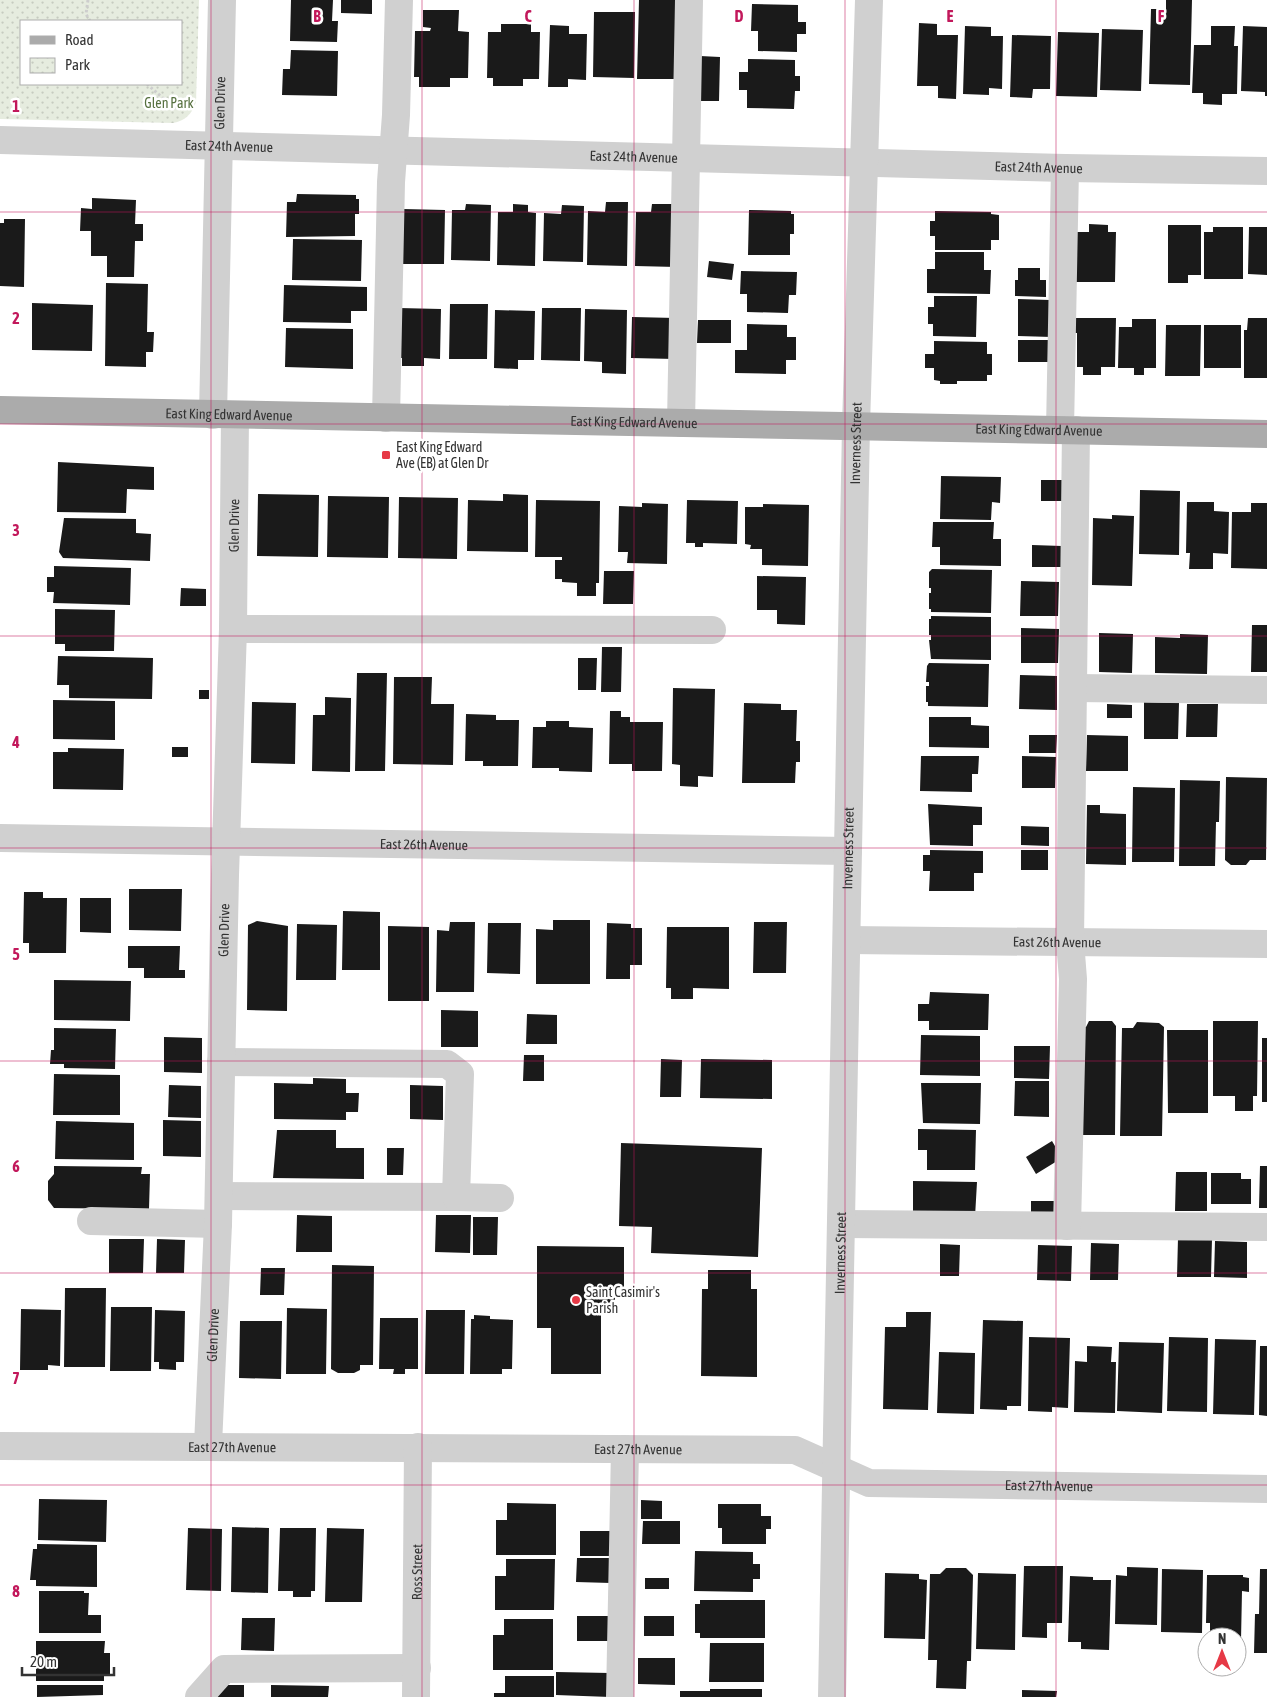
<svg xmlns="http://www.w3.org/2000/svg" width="1267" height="1697" viewBox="0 0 1267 1697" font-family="'Asap Condensed',sans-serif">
<defs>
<pattern id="park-dots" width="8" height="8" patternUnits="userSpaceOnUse" patternTransform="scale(1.25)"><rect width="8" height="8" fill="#e6ecdf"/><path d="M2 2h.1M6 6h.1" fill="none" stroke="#c6cbc0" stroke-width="1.8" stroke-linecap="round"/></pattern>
</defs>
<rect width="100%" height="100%" fill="#fff"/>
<!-- park -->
<path fill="url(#park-dots)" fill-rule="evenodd" d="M0,0H199L196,102C192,114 185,121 173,123L0,119ZM21,21H181V84H21Z"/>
<!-- building -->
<path fill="#1a1a1a" d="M291,0H333L332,21H338L337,42L290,41Z
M341,0H372V14L341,13Z
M639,0H683L681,79H637Z
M1166,0H1192L1190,85L1149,84L1151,9H1166Z
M752,4L798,5V22H806V34H797V52L758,51V31H751Z
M423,10H459L458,31L469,32L468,78H450V87H419V77H414L415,31H430L431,28L423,27Z
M594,12H635L634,78L593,77Z
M919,23L937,24V35H958L956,99L938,98V86H917Z
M501,24H531V32H540L539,79H523V86H493V78H487L488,32H501Z
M550,25L569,26V34H587L586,80L568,79V87H548Z
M965,26L991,27V36H1003L1002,89L989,88V95L963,94Z
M1211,26H1235L1234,46H1238L1237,94H1222V105L1203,104V93H1192L1194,45H1211Z
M1243,26L1267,27V96H1265V92L1241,91Z
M1102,29L1143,30L1141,91L1100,90Z
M1058,32L1099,33L1097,97L1056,96Z
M1012,35L1051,36L1050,89H1033L1032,98L1010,97Z
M291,50L338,51L337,96L282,95L283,69H290Z
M700,56L720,57L719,101H700Z
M748,59L795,60V76H800V91H795L794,109L747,108V90H739V72H748Z
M297,194L356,195V199H359V214H355V236L286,237L287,202H296Z
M92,198L136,200L135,224H143V241H135L134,277H107V256H91V231H80L81,208L92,209Z
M606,202H628L627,266L587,265L588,211L605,212Z
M466,204L491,205L490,261L451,260L452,210H465Z
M513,204L528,205V212L536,213L535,266L497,265L498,212H513Z
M652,204H678L677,267L635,266L636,212H651Z
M562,205L584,206L583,262L543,261L544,213L561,214Z
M403,209L445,210L444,264H402Z
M749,210L791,211V214H794V234H790V255H748Z
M935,211L991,212V214L999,215V240H991V250H935V236H930V221H935Z
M4,219H25L24,287L0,286V223H4Z
M1089,224L1108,225V232H1116L1115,282H1074V232H1089Z
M1168,225H1201V275H1188V283H1168Z
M1213,227H1243V279H1204V232H1213Z
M1249,227H1267V275L1248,274Z
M293,239L362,240L361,281L292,280Z
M935,252H984V270H991L990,294L927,293V269H935Z
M709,261L734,264L732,280L707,277Z
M1018,268H1040V280H1046V297L1015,296V280H1018Z
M741,271L797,272L796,295H789L788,313L747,312V294H740Z
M106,283L148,284L147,332H154L153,352H146V367L105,366Z
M284,285L367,287V311H351V323L283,322Z
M934,296H977L976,337L933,336V324H928V307H934Z
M1018,299L1050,300L1052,337L1018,336Z
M32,303L93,305L92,351L32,350Z
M450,304H488L487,359H449Z
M399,308L441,309L440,359L424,358V366H402V358H398Z
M542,308H581L580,361L541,360Z
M585,309L627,310L626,374L602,373V362L584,361Z
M495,310L535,311L534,360H518V369L494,368Z
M632,317L676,318L675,359L631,358Z
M1073,318H1116L1115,367H1101V375H1083V367H1077V333H1073Z
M1248,318H1267V378H1244V330H1247Z
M1132,319H1156V368H1144V375H1134V368H1118L1119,327H1132Z
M698,320H731V343H697Z
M747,324L787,325V337H796V360H786V374L735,373V350H747Z
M1166,325H1201L1200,376H1165Z
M1204,325H1241V368H1204Z
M286,328L353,329V369L285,367Z
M1018,340H1054V362H1018Z
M934,341L987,342V354H992V375H987V381H957V384H940V381L934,380V368H925V354H934Z
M58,462L154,467V490L127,489L126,513L57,512Z
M941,476L1001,477L1000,503L992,502L991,520L940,519Z
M1041,480H1066V501H1041Z
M1140,490L1180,491L1179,555L1139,554Z
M258,494L319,495L318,557L257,556Z
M503,494L528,495V552L467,551L468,500L503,501Z
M328,496L389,497L388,558L327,557Z
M399,497L458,498L457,559L398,558Z
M536,500L600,501L599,583H596V596H577V583L562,582V579H555V560H562V557H535Z
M687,500L738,501L737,544L703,543V547H695V543H686Z
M1187,502H1214V511L1229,512L1228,554L1213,553V569H1189L1190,553H1186Z
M642,503L668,504L667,564L627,563L628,552H618L619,506L642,507Z
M1251,503H1267V569L1231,568L1232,512H1251Z
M763,504L809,505L808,566L762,565V549H750L751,545L745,544V507H763Z
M1112,515L1134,516L1132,586L1092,585L1093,518L1112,519Z
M64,518L136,519V533L151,534L150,561L63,558L59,552Z
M933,522H994L993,539H1001V566L940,565V547H932Z
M1032,545L1062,546V567H1032Z
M54,566L131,568L130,605L53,603L54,592H47V577H54Z
M932,569L992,570L991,613L931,612V609H929V593H931V588H929V572Z
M604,571H634L633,604H603Z
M757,576L806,577L805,625L777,624V610H757Z
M1021,581L1059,582L1058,616H1020Z
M181,588L206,589V606H180Z
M55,609L115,610L114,651H65V644H55Z
M931,616L991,617V660L931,659L929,640H931V635H929V619H931Z
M1252,625H1267V672H1251Z
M1021,628L1059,629L1058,663H1021Z
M1099,633L1133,634L1132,673L1099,672Z
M1180,634L1208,635L1207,674L1155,673V637L1180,638Z
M602,647H622L621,692H601Z
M58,656L153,658L152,699L69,698V685H57Z
M578,658H597L596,690H578Z
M929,663L989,664L988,707L928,706V702H926V686H929V682H926L927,666Z
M357,673H387L385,771H355Z
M1020,675L1057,676V710L1019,709Z
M394,677H432L431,704H454L453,765L393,764Z
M673,688L715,689L713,777L698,776V787L680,786V765L672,764Z
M199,690H209V699H199Z
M325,697L351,698L350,772L312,771L313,715H325Z
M53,700L115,701V740L53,739Z
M252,702L296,703L295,764L251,763Z
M1144,702L1179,703L1178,739H1144Z
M744,703L781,704V710H797L796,741H800V762H796L795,783H742Z
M1107,704L1132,705V718H1107Z
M1187,704H1218L1217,737H1186Z
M610,711H621V717H630V722H663L662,771H632V764H609Z
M466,714L496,715V720H519L518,766H483V761H465Z
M929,717H971V725L989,726V748L929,747Z
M546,721H569V727L593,728L592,772L559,771V768H532L533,727H546Z
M1029,735H1057L1056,753H1029Z
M1087,735L1128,736V771H1086Z
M172,747H188V757H172Z
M68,748L124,749L123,790L53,789V752H68Z
M921,756H979L978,774H972V792L920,791Z
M1022,756L1056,757L1055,788H1022Z
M1226,777L1267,778L1266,860H1250L1246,865H1231L1225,860Z
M1180,780L1220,781L1219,822H1216L1215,866H1179Z
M1133,787L1175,788L1174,862H1132Z
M928,804L982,807V825H973V846L930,845Z
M1087,805H1100V813L1126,814V865L1086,864Z
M1021,826L1049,827V846L1021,845Z
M930,850L983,851V873H974V891H929L930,871H923V855H930Z
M1021,850H1048V870H1021Z
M129,889H182L181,931L129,930Z
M24,892H43V898H67L66,953H29V943H23Z
M80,898H111V933L80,932Z
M343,911L380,912V970H342Z
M553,920H590V984H536V929L553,930Z
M257,921L288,926L287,1011L247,1010L248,925Z
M450,922H475L474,992H436L437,930L449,931Z
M754,922H787L786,973H753Z
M488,923H521L520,974L487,973Z
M607,923L631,924V928H642V965H630V979H606Z
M297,924L337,925L336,980H296Z
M388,926L429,927V1001H388Z
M667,927H729V989L693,988V999H671V988H666Z
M128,946H180L179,970H185V978H144V968H128Z
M54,980L131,981L130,1021L54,1020Z
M930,992L989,994L988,1030H929V1021H918V1004H929Z
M441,1010L478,1011V1047H441Z
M527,1014L557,1015V1044H526Z
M1089,1021H1112L1116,1026L1115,1135H1073L1074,1027H1086Z
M1213,1021H1258L1257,1096H1253V1111H1235V1096H1213Z
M1137,1022L1159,1023L1164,1027L1162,1136H1120L1122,1028H1133Z
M54,1028L116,1029L115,1069L64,1068V1064H50L51,1050H54Z
M1167,1030H1208V1113H1168Z
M921,1035L980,1036V1076L920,1075Z
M164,1037L202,1038V1073L164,1072Z
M1262,1038H1267V1102H1262Z
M1014,1046H1050L1049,1079L1014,1078Z
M524,1055H544V1081H523Z
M661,1059L682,1060L681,1097H660Z
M701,1059L772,1060V1099L700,1098Z
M54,1074L120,1075V1115H53Z
M313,1078L346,1079V1093H359L358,1112H346V1120L274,1119V1083L313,1084Z
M1015,1081H1049V1117L1014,1116Z
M921,1083H981L980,1124L923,1123Z
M169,1085L201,1086V1118L168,1117Z
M410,1085L443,1086V1120L410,1119Z
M163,1120L201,1121V1157L163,1156Z
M56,1121L134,1123V1160L55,1159Z
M918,1129L976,1130L975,1170H927V1150H918Z
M277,1130H336V1148H364V1179L273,1178Z
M1052,1141L1062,1158L1036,1174L1026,1157Z
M621,1143L762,1148L758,1257L651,1253L652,1227L619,1226Z
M387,1148H404L403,1175H387Z
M54,1166L142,1167L141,1174H150L149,1209L54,1208L48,1200V1181L54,1174Z
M1260,1166H1267V1208H1259Z
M1176,1172H1207V1211H1175Z
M1211,1173H1241V1179H1251V1204H1211Z
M913,1181L977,1182L975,1217L913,1221Z
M1031,1201H1059V1222H1031Z
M297,1215L332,1216V1252H296Z
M436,1215H471L470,1253L435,1252Z
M473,1217H498L497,1255H473Z
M1178,1238L1212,1239L1211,1277H1177Z
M109,1239H144L143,1273H109Z
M157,1239L185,1240L184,1273H156Z
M1215,1241L1247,1242V1278L1214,1277Z
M1091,1243L1119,1244L1118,1280H1090Z
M940,1244L960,1245L959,1276H940Z
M1038,1245L1072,1246L1071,1281L1037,1280Z
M537,1246L624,1247V1288H615V1312H601V1374H551V1328H537Z
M332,1265L374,1266L373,1365H360V1370L354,1373H338L331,1369Z
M261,1268H285L284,1295H260Z
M708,1270H751V1289H757V1377L701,1376L702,1289H708Z
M65,1288H106L105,1367H64Z
M111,1307H152L151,1371H110Z
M287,1308L327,1309L326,1374H286Z
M21,1309L61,1310L60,1366L48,1365V1370H20Z
M155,1310L185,1311L184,1362H176V1370L159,1369V1362H154Z
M426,1310H465L464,1374H425Z
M906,1312H931L928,1410L883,1409L885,1327H906Z
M474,1315L490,1316V1319L513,1320L512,1369H502V1374H470L471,1319H474Z
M380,1318H418V1369H405V1374H393L394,1369H379Z
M983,1320L1023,1321L1021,1406H1007V1410L980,1409Z
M240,1321H282L281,1379L239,1378Z
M1029,1337L1070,1338L1068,1408L1052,1407V1412L1028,1411Z
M1169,1337L1208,1338L1207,1412L1167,1411Z
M1215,1339L1256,1340L1254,1415L1213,1414Z
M1119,1342L1164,1343L1162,1413L1117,1411Z
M1087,1346L1112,1347L1111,1362H1116L1115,1413L1074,1412L1075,1361L1087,1362Z
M1260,1346H1267V1416L1259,1415Z
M939,1352L975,1353L974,1414L937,1413Z
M39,1499L107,1500L106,1542L38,1540Z
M641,1500L662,1501V1519H641Z
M507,1503L556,1504V1555H496V1520H507Z
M718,1504H761V1516H771V1529H766V1544H722V1528H718Z
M643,1521H680V1544H642Z
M232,1527L269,1528L268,1593L231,1592Z
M188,1528L222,1529L221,1591L186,1590Z
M280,1528H316L315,1591H311V1597H293V1591H278Z
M327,1528L364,1529L362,1602H325Z
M580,1531H615V1556H580Z
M37,1544L97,1545V1587L36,1586V1580H30L33,1549H37Z
M695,1551L753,1552V1564H760V1579H753V1592L694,1591Z
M577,1558H611V1583L576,1582Z
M506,1559H555L554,1610H495V1576H506Z
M1024,1566H1063L1062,1623H1047V1638L1022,1637Z
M1127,1567L1158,1568L1157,1625L1115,1624L1116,1575L1127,1576Z
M946,1568H966L973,1575L971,1661H967L966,1689L936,1688L937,1660H928L930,1574H940Z
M1162,1569L1203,1570L1202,1633L1161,1632Z
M1260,1569H1267V1653H1254L1255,1614H1259Z
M885,1573L919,1574V1579L927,1580L925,1639L884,1638Z
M978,1573L1016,1574L1015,1650L976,1649Z
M1207,1575H1243V1577L1249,1578V1592L1242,1591L1241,1640H1237V1637H1210V1623H1206Z
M1070,1576L1093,1577V1580H1111L1109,1650L1081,1649V1642H1068Z
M645,1578H669V1589H645Z
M39,1591H84V1593H89L88,1615H101V1633H39Z
M700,1600H765V1638H700V1633H695V1604H700Z
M577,1616H612L611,1641H577Z
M644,1616H674V1636H644Z
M242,1618H275L274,1651L241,1650Z
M504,1619H553V1670H493V1635H504Z
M36,1641H105L104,1653H110V1676H104V1681H36Z
M710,1643H764V1682H709Z
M638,1658H675V1685L638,1684Z
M556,1672L610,1673V1697L556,1695Z
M505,1676H554V1697H494V1693H505Z
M37,1685H103V1695L37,1697Z
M215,1685H244V1697H214Z
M271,1685L329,1686L328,1697H271Z
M710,1689H762V1697H680V1691H710Z
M1022,1690L1057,1691L1056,1697H1022Z"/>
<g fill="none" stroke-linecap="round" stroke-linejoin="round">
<!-- path -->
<path stroke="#cdcdcd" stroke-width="3" stroke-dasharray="2.5 2.5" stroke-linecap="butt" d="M88,0L86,14L90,21
M147,84L175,109"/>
<!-- minor -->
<g stroke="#d0d0d0" stroke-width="28">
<path id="s1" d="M0,140L1065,168L1267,171"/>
<path id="s2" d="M213,415L222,0"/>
<path d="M386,418L391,182L396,115L399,0"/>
<path d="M681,423L689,0"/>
<path d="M1060,430L1065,168"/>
<path d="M233,629L712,630"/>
<path d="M1073,688L1267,690"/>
<path id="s3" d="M0,838L848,851"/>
<path id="s4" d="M847,940L1267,944"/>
<path d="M219,1196L456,1197L460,1074L447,1064L221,1062"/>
<path d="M456,1197L500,1198"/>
<path d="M91,1221L218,1224"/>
<path d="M842,1224L1267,1227"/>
<path d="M1067,1226L1073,979L1070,941L1076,430"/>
<path id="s5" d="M208,1445L218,1224L225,875L233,629L235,415"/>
<path id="s6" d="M0,1446L795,1450L869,1483L1267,1489"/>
<path d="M199,1697L224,1669L417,1668"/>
<path id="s7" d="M416,1697L418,1447"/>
<path d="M620,1697L625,1449"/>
<path id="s8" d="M832,1697L856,426L869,0"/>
</g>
<!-- major -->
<path stroke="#ababab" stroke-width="28" id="s9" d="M0,410L1267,434"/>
</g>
<!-- grid -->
<path fill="none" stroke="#c2185b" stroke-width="1" stroke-opacity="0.55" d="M211,0V1697M422,0V1697M634,0V1697M845,0V1697M1056,0V1697M0,212H1267M0,424H1267M0,636H1267M0,848H1267M0,1061H1267M0,1273H1267M0,1485H1267"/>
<!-- markers -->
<g fill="#e63946" stroke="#fff" stroke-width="2">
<rect x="381" y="450" width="10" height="10" rx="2.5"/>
<circle cx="576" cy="1300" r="5"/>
</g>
<g text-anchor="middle" stroke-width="5" stroke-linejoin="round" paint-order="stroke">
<!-- street labels -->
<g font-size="14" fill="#333" stroke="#fff">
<text dy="5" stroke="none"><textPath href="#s2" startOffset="312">Glen Drive</textPath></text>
<text dy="5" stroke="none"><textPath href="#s1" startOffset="229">East 24th Avenue</textPath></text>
<text dy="5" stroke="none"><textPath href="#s1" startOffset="634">East 24th Avenue</textPath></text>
<text dy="5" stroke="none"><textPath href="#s1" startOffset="1039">East 24th Avenue</textPath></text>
<text dy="5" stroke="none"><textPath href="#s9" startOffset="229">East King Edward Avenue</textPath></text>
<text dy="5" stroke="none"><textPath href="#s9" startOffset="634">East King Edward Avenue</textPath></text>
<text dy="5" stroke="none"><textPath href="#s9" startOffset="1039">East King Edward Avenue</textPath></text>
<text dy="5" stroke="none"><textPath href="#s8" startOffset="1254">Inverness Street</textPath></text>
<text dy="5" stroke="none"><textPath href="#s5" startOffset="920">Glen Drive</textPath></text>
<text dy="5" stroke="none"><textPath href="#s3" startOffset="424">East 26th Avenue</textPath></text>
<text dy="5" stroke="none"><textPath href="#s8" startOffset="849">Inverness Street</textPath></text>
<text dy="5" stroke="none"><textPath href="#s5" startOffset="515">Glen Drive</textPath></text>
<text dy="5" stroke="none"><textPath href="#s4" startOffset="210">East 26th Avenue</textPath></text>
<text dy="5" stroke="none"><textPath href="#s8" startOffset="444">Inverness Street</textPath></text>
<text dy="5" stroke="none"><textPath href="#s5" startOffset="110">Glen Drive</textPath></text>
<text dy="5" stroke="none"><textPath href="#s6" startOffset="232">East 27th Avenue</textPath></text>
<text dy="5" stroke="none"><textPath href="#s6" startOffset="638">East 27th Avenue</textPath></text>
<text dy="5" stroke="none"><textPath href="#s6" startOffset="1056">East 27th Avenue</textPath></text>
<text dy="5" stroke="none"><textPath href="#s7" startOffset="125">Ross Street</textPath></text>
</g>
<!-- park labels -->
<g font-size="14" fill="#56703f" stroke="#fff">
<text x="169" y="108">Glen Park</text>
</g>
<!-- poi labels -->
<g font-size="14" fill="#333" stroke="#fff" text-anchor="start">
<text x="396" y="452">East King Edward<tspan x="396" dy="16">Ave (EB) at Glen Dr</tspan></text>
<text x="586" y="1297">Saint Casimir's<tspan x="586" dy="16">Parish</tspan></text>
</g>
</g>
<g font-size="16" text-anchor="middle" font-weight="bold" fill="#c2185b" stroke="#fff" stroke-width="5" stroke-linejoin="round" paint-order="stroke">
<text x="317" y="22">B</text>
<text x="528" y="22">C</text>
<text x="739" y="22">D</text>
<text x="950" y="22">E</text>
<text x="1161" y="22">F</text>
<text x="16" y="112">1</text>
<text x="16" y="324">2</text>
<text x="16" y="536">3</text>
<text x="16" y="748">4</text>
<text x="16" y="960">5</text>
<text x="16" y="1172">6</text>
<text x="16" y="1384">7</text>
<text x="16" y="1597">8</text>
</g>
<!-- legend -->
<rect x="20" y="20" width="162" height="65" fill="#ffffff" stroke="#adadad"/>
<rect x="30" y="36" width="25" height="8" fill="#ababab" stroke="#adadad"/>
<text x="65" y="45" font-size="15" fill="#333333">Road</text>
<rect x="30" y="58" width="25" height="15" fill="url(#park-dots)" stroke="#adadad"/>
<text x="65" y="70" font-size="15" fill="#333333">Park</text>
<!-- north arrow -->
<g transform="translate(1222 1652)"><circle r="24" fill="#ffffff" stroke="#adadad"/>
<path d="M0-4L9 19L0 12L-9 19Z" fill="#e63946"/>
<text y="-8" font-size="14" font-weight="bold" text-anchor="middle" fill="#333333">N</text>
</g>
<!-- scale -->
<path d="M22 1667v8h92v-8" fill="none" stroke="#333333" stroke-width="2.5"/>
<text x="30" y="1667" font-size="15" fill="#333333" stroke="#ffffff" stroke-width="4" paint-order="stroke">20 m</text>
</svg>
